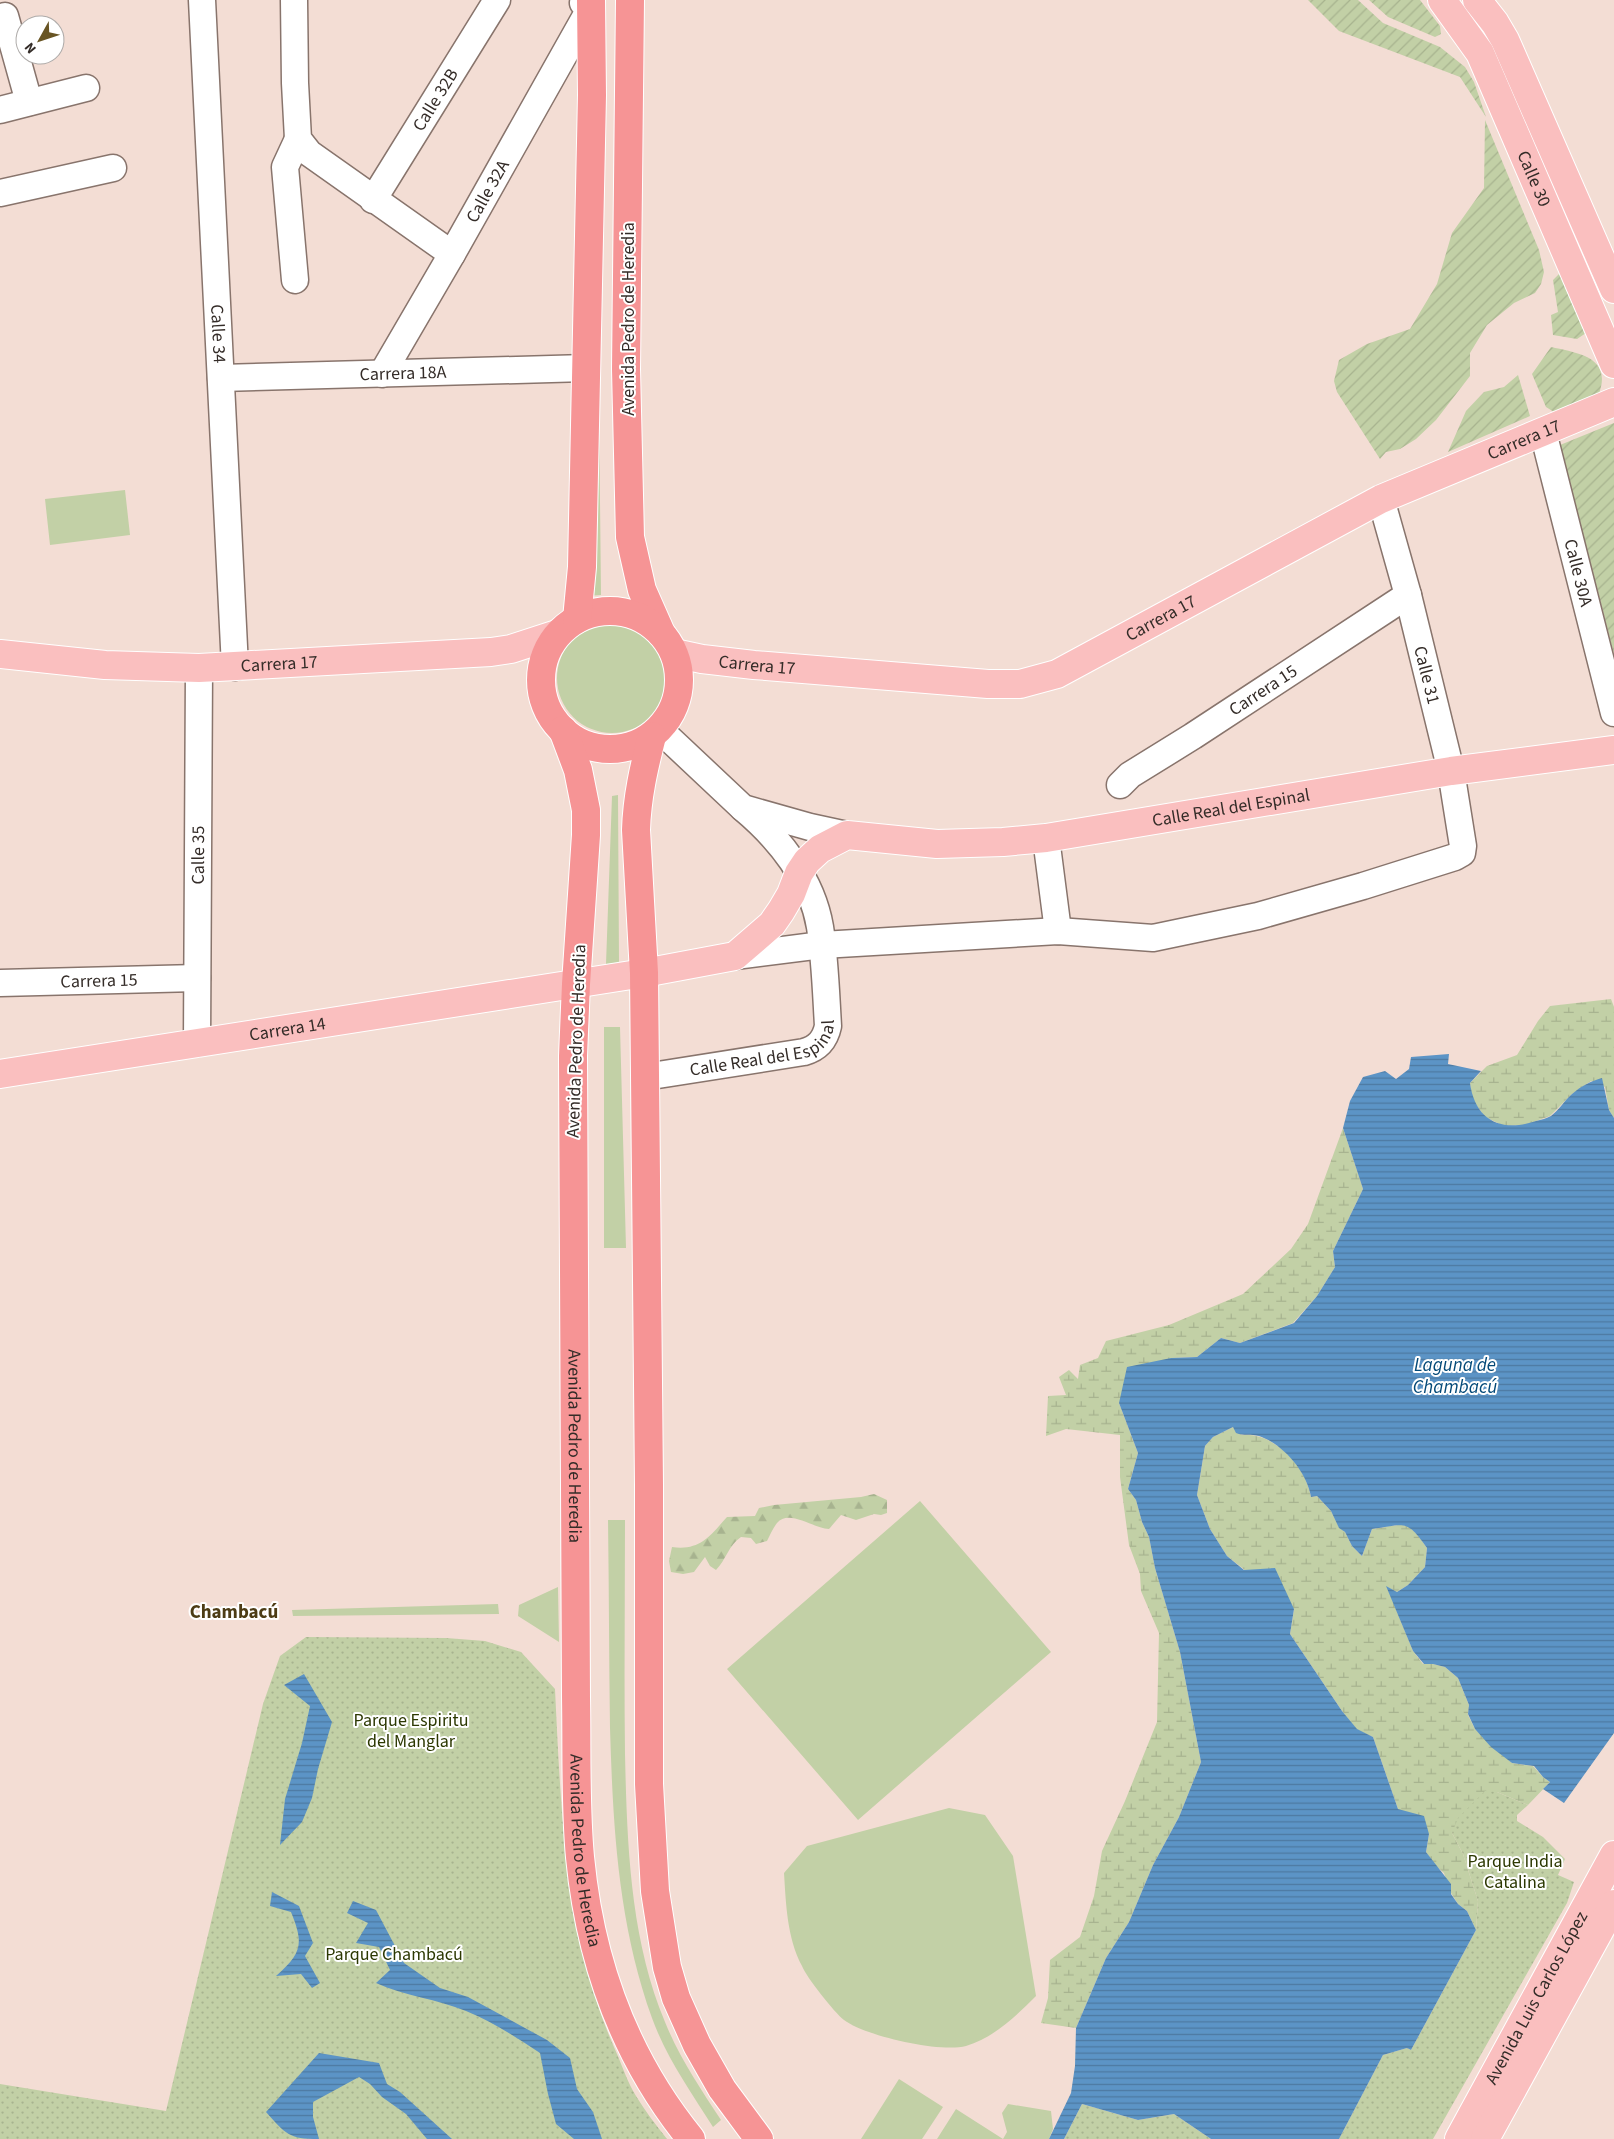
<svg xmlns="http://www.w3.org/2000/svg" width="1614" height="2139" viewBox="0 0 1614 2139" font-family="'Source Sans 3',sans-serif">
<defs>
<pattern id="forest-firs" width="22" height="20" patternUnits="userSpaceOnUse" patternTransform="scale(1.25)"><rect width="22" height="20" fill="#c2d0a6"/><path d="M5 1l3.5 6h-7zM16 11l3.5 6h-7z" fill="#a7b38f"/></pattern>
<pattern id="wetland-marsh" width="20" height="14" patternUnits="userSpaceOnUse" patternTransform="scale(1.25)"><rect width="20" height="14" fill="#c2d0a6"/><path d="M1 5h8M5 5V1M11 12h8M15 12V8" fill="none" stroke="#a7b38f"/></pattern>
<pattern id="park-dots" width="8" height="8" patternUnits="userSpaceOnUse" patternTransform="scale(1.25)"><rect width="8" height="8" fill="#c2d0a6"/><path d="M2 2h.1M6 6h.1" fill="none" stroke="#a7b38f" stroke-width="1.8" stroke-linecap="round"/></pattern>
<pattern id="garden-furrows" width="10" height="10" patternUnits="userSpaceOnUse" patternTransform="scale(1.25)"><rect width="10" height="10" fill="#c2d0a6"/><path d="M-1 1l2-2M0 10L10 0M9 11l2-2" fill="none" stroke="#a7b38f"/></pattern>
<pattern id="water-rules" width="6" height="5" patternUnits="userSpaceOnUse" patternTransform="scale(1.25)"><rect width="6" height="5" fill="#5c94c6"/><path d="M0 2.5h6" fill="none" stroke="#4d79a1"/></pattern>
</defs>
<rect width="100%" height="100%" fill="#f3ddd4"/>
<!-- grass -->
<path fill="#c2d0a6" d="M599,405L601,595L586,596L595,576V417Z
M125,490L130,535L50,545L45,499Z
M557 678a55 55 0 1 1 110 0a55 55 0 1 1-110 0Z
M618,795L619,963L606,964L612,796Z
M604,1027H620L626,1248H604Z
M920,1501L1051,1652L858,1820L727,1669Z
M608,1520H625C625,1598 624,1676 625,1754C627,1844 630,1938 665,2022C679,2057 700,2088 721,2120L713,2127C691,2092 666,2057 652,2018C618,1923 613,1828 610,1728C609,1659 609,1589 608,1520Z
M558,1587L559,1642L518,1616L519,1605Z
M498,1604L499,1614L293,1616L292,1610Z
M949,1808L985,1815L1013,1856L1036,1996C1016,2016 995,2037 966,2046C940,2053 865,2036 844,2020C834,2012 807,1978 802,1966C787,1938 786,1904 784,1873L807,1846Z
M899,2079L943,2107L922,2139H861Z
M1008,2104L1051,2111L1053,2129L1049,2139H937L956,2109L1003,2139L1007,2132L1002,2113Z"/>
<!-- forest -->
<path fill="url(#forest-firs)" d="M874,1494L887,1500V1513L881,1515L874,1514L856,1520L841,1515L829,1529C812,1528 789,1509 777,1523C773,1528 770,1535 767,1541L756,1544L751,1538L741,1537C728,1546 726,1560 716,1570L710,1566L705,1557L694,1572L683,1574L671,1572L669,1561L672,1547C700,1551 710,1536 727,1517L755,1516L759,1508L774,1505L861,1497Z"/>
<!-- wetland -->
<path fill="url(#wetland-marsh)" d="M1611,999L1614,1007V1118L1609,1110L1605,1087L1591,1081L1572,1094L1550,1116L1525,1125L1504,1126L1485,1117L1472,1099L1470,1083L1487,1066L1517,1055L1538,1021L1550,1006Z
M1343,1128L1363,1189L1333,1251L1335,1267L1317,1296L1293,1323L1240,1343L1221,1338L1197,1357L1171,1358L1119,1403L1138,1453L1128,1489L1136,1500L1142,1522L1149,1537L1155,1568L1180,1652L1201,1762L1179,1817L1153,1865L1129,1922L1106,1958L1076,2028L1041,2023L1048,1998L1050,1960L1080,1937L1094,1896L1102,1851L1125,1801L1157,1722L1159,1633L1141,1591L1140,1574L1129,1545L1120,1477V1435L1066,1429L1046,1436L1048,1396L1066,1395L1059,1377L1069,1370L1078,1379L1080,1365L1098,1358L1106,1341L1169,1325L1243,1294L1291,1249L1308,1224Z
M1233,1427L1242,1435C1274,1432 1306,1466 1311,1497L1317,1496L1331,1511L1339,1527L1345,1532L1352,1546L1362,1556L1372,1529C1405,1525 1406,1517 1427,1548L1425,1567L1408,1585L1397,1592L1387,1587L1413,1651L1423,1664H1433L1445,1667L1458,1678L1469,1705L1468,1715L1475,1729L1512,1763L1533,1766L1543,1777L1550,1782L1528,1805L1497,1792L1452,1833L1463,1854L1478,1901L1476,1930L1467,1911L1458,1904L1451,1893L1444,1873L1435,1865L1426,1852L1429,1834L1398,1809L1373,1737L1357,1730L1342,1711L1290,1634L1294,1609L1227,1556L1210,1529L1197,1495L1205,1446L1213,1437Z"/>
<!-- park -->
<path fill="url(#park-dots)" d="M306,1637L446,1638L485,1641L521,1652L555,1689C561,1813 565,1939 617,2054C623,2068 628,2083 636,2096C645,2111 656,2125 667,2139H0V2084L166,2111L263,1704L280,1656Z
M1485,1791L1497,1792L1528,1805L1517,1815V1821L1543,1837L1565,1859L1558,1875L1574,1882L1567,1903L1433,2139H1339L1383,2055L1407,2048L1411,2050L1476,1930L1478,1901L1463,1854L1452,1833L1458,1818Z
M1082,2104L1138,2120L1174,2114L1211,2139H1064Z"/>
<!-- garden -->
<path fill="url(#garden-furrows)" d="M1308,0H1358L1383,23L1440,47L1465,67L1474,82L1486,117L1460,77L1339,31Z
M1369,0H1420L1440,26L1441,34L1435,37L1388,17Z
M1485,120L1539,250L1544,272L1541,284L1535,293L1514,303L1487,325L1470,353V376L1436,420L1416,439L1400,449L1386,452L1380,459L1337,392L1334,381L1339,360L1367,344L1410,329L1437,284L1452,233L1484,188Z
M1562,271L1584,320L1586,333L1577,339L1553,335L1551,315L1558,312L1553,280Z
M1551,347C1578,353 1614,357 1598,396L1554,412L1546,407L1532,374Z
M1518,375L1530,416L1448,452L1466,411L1484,392L1504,387Z
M1614,423V654L1560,445Z"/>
<!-- water -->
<path fill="url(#water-rules)" d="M1449,1054L1448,1064L1481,1071L1470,1083C1475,1120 1501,1133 1536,1121C1541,1120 1547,1118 1551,1116C1559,1110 1564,1101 1572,1094C1581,1086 1591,1081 1602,1078L1609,1110L1614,1118V1733L1564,1803L1543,1789L1550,1782L1543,1777L1534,1766L1512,1763L1491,1747L1475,1729L1468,1714L1469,1705L1458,1678L1445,1667L1433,1664H1424L1413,1651L1386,1586L1397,1592L1408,1585L1425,1567L1427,1548C1406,1518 1405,1525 1372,1529L1362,1556L1352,1546L1345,1532L1339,1528L1331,1511L1317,1496L1311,1497C1307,1472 1283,1444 1259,1436C1251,1434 1244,1436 1236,1433L1233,1427L1213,1437L1205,1446L1197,1495L1210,1529L1227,1556L1244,1570L1275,1568L1294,1609L1290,1634L1342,1711L1357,1729L1373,1737L1398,1809L1424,1816L1429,1834L1426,1852L1451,1884V1894L1458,1904L1467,1911L1476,1930L1411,2050L1407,2048L1383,2055L1339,2139H1211L1174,2114L1138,2120L1082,2104L1064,2139H1049L1071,2093L1075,2066L1076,2028L1106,1958L1129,1922L1153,1865L1179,1817L1201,1762L1180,1652L1155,1568L1149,1537L1142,1522L1136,1500L1128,1489L1138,1453L1119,1403L1127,1367L1171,1358L1197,1357L1221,1338L1240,1343L1294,1323L1317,1296L1335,1267L1333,1251L1363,1189L1343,1128L1350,1101L1363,1077L1385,1071L1396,1079L1409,1069L1411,1057Z
M304,1674L332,1722L318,1769L312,1798L302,1822L280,1845L285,1799L302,1743L310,1706L284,1685Z
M272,1892L299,1906L313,1943L305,1956L320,1983L312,1988L301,1974L276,1976C302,1953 304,1944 291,1912L270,1906Z
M353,1901L376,1910L404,1963L440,1988L468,1997L547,2040L570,2058L577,2089L593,2112L602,2139H574L556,2124L548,2094L540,2053C516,2037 493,2022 466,2011C437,1999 405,1996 376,1983L390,1970L379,1947L356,1943L368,1923L347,1913Z
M319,2053L379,2063L387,2084L400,2092L452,2139H427L406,2114L382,2097L370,2084L359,2077L313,2102V2117L319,2139C288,2139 286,2134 266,2112Z"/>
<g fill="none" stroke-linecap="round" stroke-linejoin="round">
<!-- minor casing -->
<g stroke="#88746c" stroke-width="29">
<g id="minor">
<path id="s1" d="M202,0L235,667"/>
<path d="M294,0L295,83L298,139L309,153L452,254"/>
<path d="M5,16L29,102"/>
<path d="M0,110L86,88"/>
<path d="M0,193L113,168"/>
<path id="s2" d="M373,200L497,0"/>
<path d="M295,280L285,167L298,139"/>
<path id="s3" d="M382,374L452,254L591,7L583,3"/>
<path id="s4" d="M221,378L586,368"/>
<path id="s5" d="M1543,432L1614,713"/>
<path d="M659,729L743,808L810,827L847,835"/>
<path id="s6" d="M1120,785L1130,775L1193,736L1408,595"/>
<path d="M1046,838L1058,931"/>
<path d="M735,956L822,945L1058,931L1153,938L1258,916L1363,886L1455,857L1462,853L1463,846L1451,771L1408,595L1381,499"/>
<path id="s7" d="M0,983L197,978"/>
<path id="s8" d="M197,1043L199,668"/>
<path id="s9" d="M645,1077L804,1052C818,1048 825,1040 828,1026C826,993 825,959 820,927C812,879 779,838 743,808"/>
</g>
</g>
<!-- major casing -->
<g stroke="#fff" stroke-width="30">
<g id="major">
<path id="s10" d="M1442,0L1480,53L1614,364"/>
<path d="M1477,0L1495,23L1505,40L1614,289"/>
<path id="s11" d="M674,653L702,659L754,665L988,684H1020L1057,674L1381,499L1614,402"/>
<path id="s12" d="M0,654L105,665L199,668L491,652L511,649L557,634"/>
<path id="s13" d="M0,1074L644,973L735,956L772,924L781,911L791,894L799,873L807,861L820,849L847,835L937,844L1003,842L1046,838L1451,771L1614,750"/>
<path id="s14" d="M1459,2139L1614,1855"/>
<path d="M1485,2139L1614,1904"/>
</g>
</g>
<!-- highway casing -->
<g stroke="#fff" stroke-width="30">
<g id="highway">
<path d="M630,0L626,369L630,537L642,590L661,633"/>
<circle cx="610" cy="680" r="69"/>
<path d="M577,619L582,567L592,95L591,0"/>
<path id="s15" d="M563,730L578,770L586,810V835L576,984L573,1056L576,1697C577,1750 575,1804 580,1857C590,1961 625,2058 691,2139"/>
<path d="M652,736C644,767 637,797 636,830L644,973L649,1485V1784L655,1891L667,1967L676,1998L697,2045L722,2089L759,2139"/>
</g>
</g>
<!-- minor -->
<use href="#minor" stroke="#fff" stroke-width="26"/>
<!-- major -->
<use href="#major" stroke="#fabfbf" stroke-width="28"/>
<!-- highway -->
<use href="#highway" stroke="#f69495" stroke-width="28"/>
</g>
<g text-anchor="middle" stroke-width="4" stroke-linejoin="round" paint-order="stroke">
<!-- street labels -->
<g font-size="18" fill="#342c28" stroke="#fff">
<text dy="6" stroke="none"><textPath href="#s2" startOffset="118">Calle 32B</textPath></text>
<text dy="6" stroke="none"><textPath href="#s10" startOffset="202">Calle 30</textPath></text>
<text dy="6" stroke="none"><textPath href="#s3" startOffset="211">Calle 32A</textPath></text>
<text transform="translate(628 319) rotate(-90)" y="6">Avenida Pedro de Heredia</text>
<text dy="6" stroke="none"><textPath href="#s1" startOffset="334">Calle 34</textPath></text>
<text dy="6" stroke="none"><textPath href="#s4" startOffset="182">Carrera 18A</textPath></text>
<text dy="6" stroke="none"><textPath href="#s11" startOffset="909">Carrera 17</textPath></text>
<text dy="6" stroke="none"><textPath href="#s5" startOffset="145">Calle 30A</textPath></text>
<text dy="6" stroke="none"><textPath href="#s11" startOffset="504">Carrera 17</textPath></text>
<text dy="6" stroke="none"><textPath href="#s12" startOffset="280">Carrera 17</textPath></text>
<text dy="6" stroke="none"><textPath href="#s11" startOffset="84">Carrera 17</textPath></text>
<text transform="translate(1427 675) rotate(76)" y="6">Calle 31</text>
<text dy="6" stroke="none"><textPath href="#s6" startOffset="172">Carrera 15</textPath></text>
<text dy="6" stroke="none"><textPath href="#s13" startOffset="1301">Calle Real del Espinal</textPath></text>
<text dy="6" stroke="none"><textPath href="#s8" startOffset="188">Calle 35</textPath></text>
<text dy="6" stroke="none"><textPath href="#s7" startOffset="99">Carrera 15</textPath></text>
<text dy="6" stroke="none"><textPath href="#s13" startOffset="291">Carrera 14</textPath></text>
<text transform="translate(576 1041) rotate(-88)" y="6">Avenida Pedro de Heredia</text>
<text dy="6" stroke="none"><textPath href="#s9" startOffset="125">Calle Real del Espinal</textPath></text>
<text dy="6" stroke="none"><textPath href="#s15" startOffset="720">Avenida Pedro de Heredia</textPath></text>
<text dy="6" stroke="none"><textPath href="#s15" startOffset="1125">Avenida Pedro de Heredia</textPath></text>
<text dy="6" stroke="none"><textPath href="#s14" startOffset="161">Avenida Luis Carlos López</textPath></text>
</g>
<!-- park labels -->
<g font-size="18" fill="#2c3802" stroke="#fff">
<text x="411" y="1726">Parque Espiritu<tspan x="411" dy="21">del Manglar</tspan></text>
<text x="1515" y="1867">Parque India<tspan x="1515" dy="21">Catalina</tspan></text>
<text x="394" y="1960">Parque Chambacú</text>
</g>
<!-- water labels -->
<g font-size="19" font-style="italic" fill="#034978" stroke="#fff">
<text x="1455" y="1371">Laguna de<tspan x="1455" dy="22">Chambacú</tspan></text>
</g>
<!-- neighbourhood labels -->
<g font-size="19" font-weight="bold" fill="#4d3c15" stroke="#fff">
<text x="234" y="1618">Chambacú</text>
</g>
</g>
<!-- north arrow -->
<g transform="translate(40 40) rotate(230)"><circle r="24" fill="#ffffff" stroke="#aeaba9"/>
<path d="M0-4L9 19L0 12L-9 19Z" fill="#685423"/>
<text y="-8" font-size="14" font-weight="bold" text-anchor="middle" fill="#342c28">N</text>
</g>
</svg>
